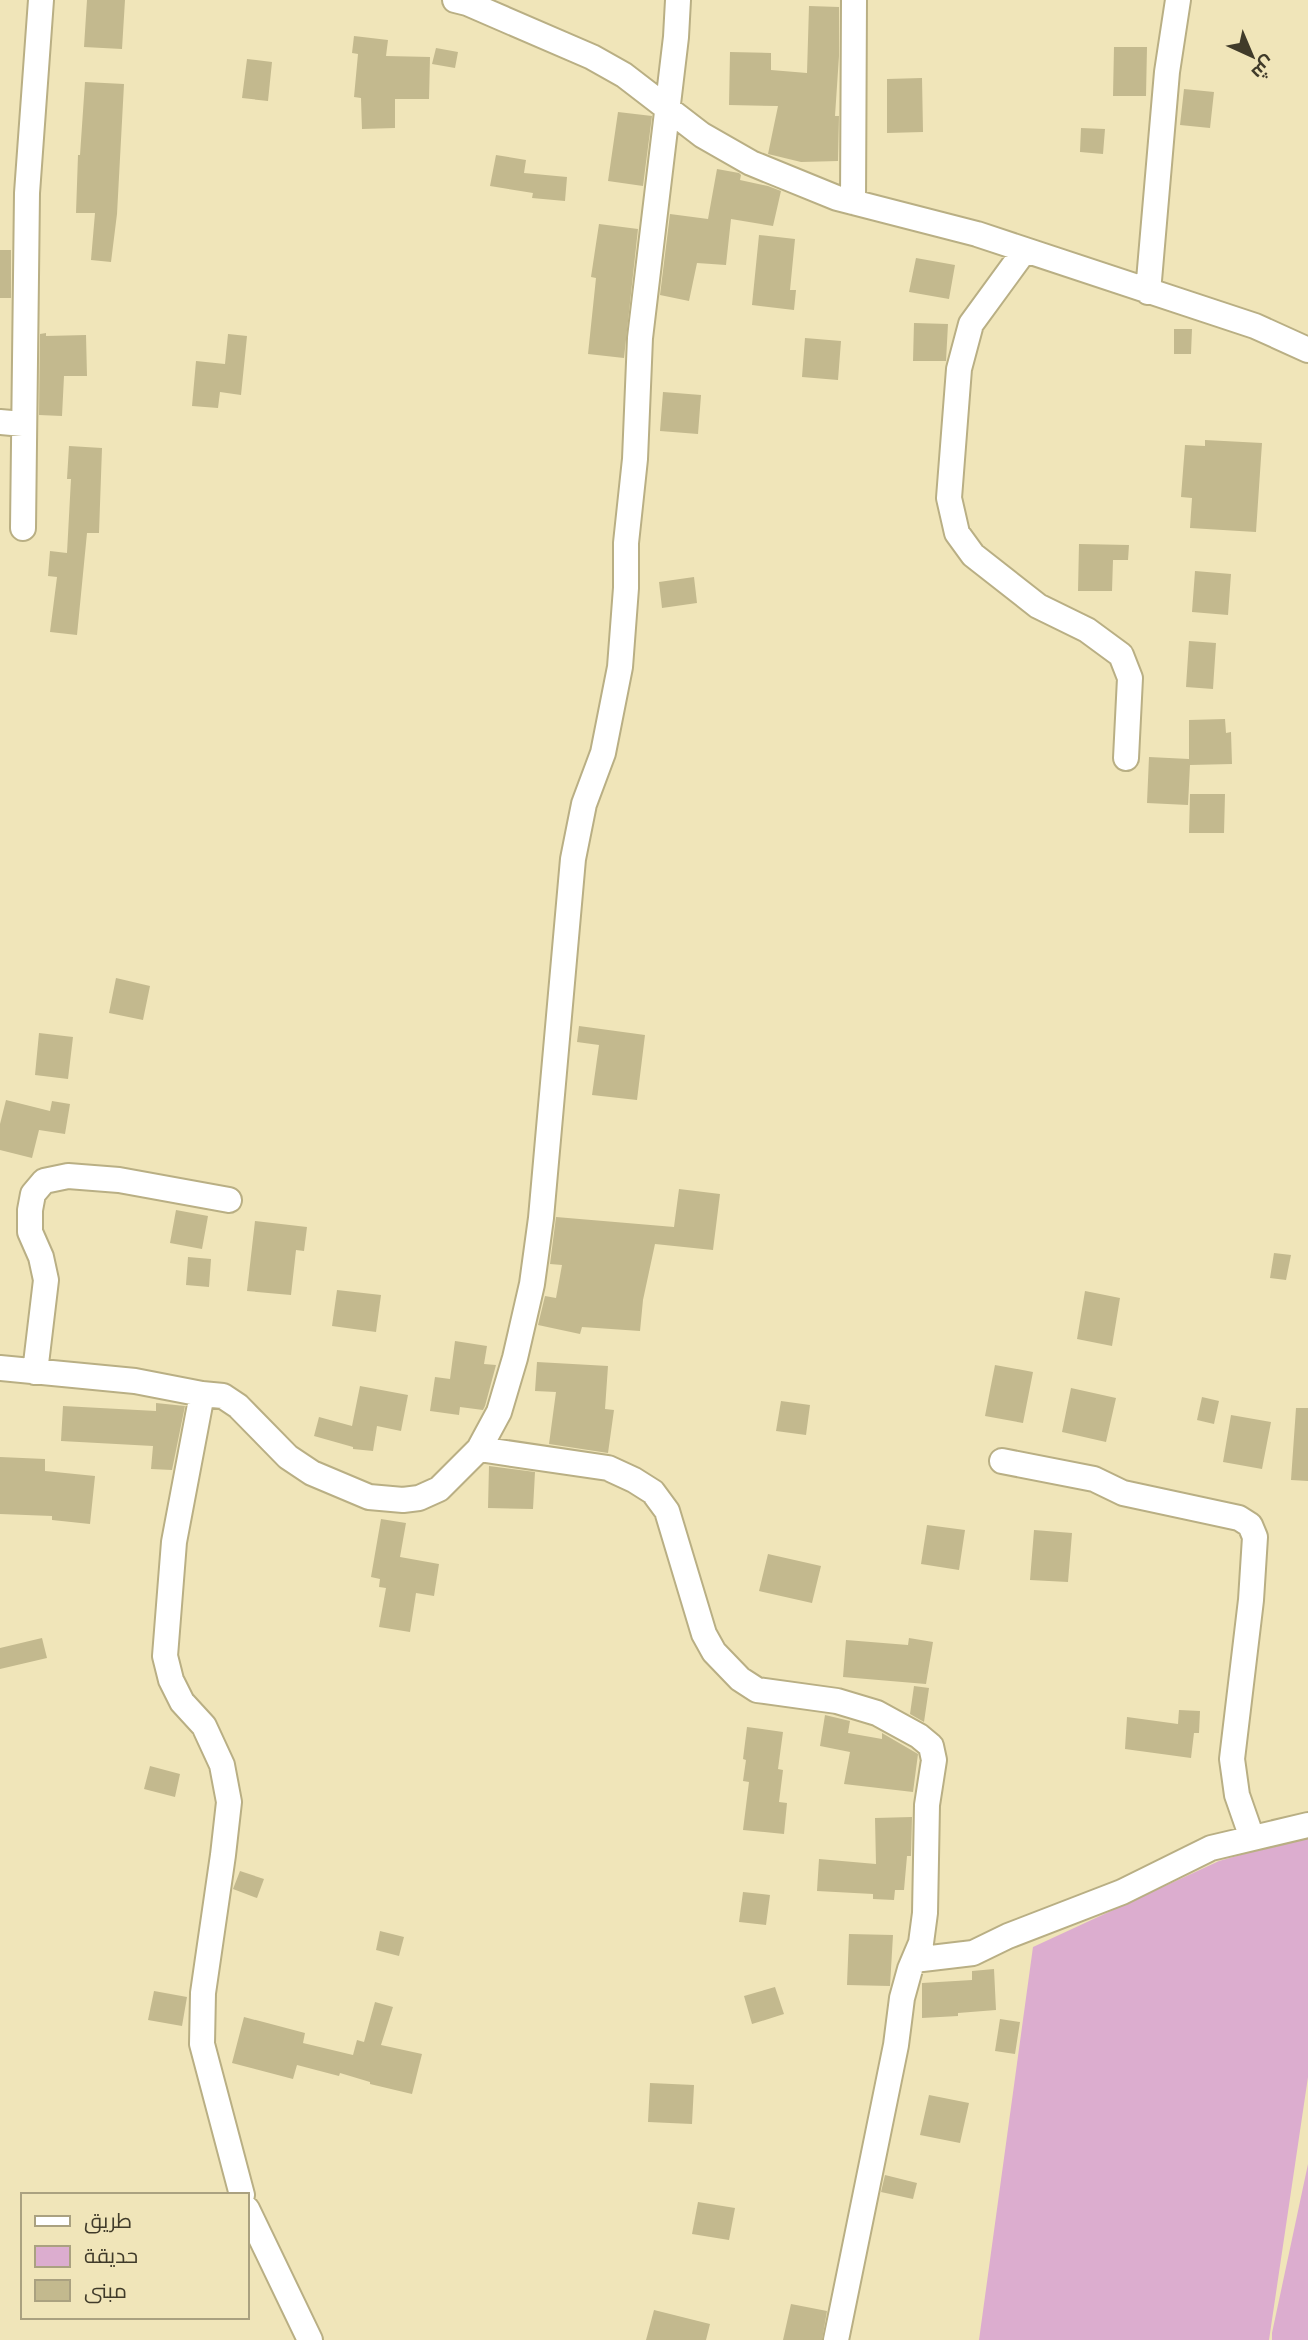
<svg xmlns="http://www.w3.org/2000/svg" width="1308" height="2340" viewBox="0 0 1308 2340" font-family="Arial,Cairo,sans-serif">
<rect width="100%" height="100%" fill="#f0e5b9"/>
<!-- green -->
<path fill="#dcadcf" d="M1308,1836V2077L1269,2340H979L1033,1947L1219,1861Z
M1308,2164V2340H1272V2333Z"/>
<!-- building -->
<path fill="#c3b98e" d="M87,0H125L122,49L84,47Z
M809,6L839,7V56L835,116H839L838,161L801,162L768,154L778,106L729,105L730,52L771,53V70L807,73Z
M354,36L388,40L386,56L430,57L429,99H395V128L362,129L361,98L354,97L358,54L352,53Z
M1114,47H1147L1146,96H1113Z
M436,48L458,52L455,68L432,64Z
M247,59L272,62L268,101L242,98Z
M922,78L923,132L887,133V79Z
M85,82L124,84L117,214L111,262L91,260L95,213H76L78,155H80Z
M1184,89L1214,92L1210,128L1180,125Z
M618,112L652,116L643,186L608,181Z
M1081,128L1105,129L1103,154L1080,152Z
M496,155L526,160L524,173L567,177L565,201L532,198L533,193L490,186Z
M717,169L739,173L741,175L740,180L768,186L781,191L773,226L731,219L726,265L697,263L689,301L660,295L670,214L708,219Z
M599,224L638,229L624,358L588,354L596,278L591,277Z
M759,235L795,239L790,290H796L794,310L752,305Z
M0,250H11V298H0Z
M916,258L955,265L949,299L909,292Z
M914,323L948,324L946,361H913Z
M1174,329H1192L1191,354H1174Z
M46,333V336L86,335L87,376H64L62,416L39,415L40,334Z
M228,334L247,336L241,395L220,392L218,408L192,406L196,361L225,364Z
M805,338L841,341L838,380L802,377Z
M663,392L701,395L698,434L660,431Z
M1205,440L1262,443L1256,532L1190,528L1192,498L1181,497L1185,445L1205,446Z
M69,446L102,448L99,533H87L77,635L50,632L57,577L48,576L50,551L67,553L71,479H67Z
M1079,544L1129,545L1128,560H1113L1112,591H1078Z
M1195,571L1231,574L1228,615L1192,612Z
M694,577L697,603L662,608L659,582Z
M1189,641L1216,643L1213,689L1186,687Z
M1225,719L1226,733L1231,732L1232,764L1190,765L1188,805L1147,803L1149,757L1189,759V720Z
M1190,794H1225L1224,833H1189Z
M116,978L150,986L143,1020L109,1013Z
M579,1026L645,1035L637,1100L592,1095L599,1045L577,1042Z
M39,1033L73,1037L68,1079L35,1075Z
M6,1100L50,1111L52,1101L70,1104L65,1134L39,1130L32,1158L0,1150V1124Z
M679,1189L720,1194L713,1250L655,1244L643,1300L640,1331L582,1327L580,1334L538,1325L545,1296L556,1298L562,1265L550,1264L556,1217L674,1227Z
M176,1210L208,1216L202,1249L170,1243Z
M255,1221L307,1227L304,1251L296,1250L291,1295L247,1291Z
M1274,1253L1291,1255L1286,1280L1270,1278Z
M188,1257L211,1259L209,1287L186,1285Z
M337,1290L381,1295L376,1332L332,1326Z
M1085,1291L1120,1298L1112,1346L1077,1339Z
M455,1341L487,1346L484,1364L496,1365L485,1406L483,1410L460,1407L459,1415L430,1411L435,1377L450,1379Z
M537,1362L608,1366L605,1409L614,1410L608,1453L549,1444L556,1392L535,1391Z
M995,1365L1033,1372L1023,1423L985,1416Z
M360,1386L408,1395L401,1431L377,1426L373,1451L353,1449V1447L314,1436L319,1417L352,1426Z
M1071,1388L1116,1398L1106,1442L1062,1432Z
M1202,1397L1219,1401L1214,1424L1197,1420Z
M781,1401L810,1405L806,1435L776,1431Z
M156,1403L185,1406L172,1470L151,1469L153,1446L61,1441L63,1406L156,1411Z
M1296,1408H1308V1481L1291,1480Z
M1231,1415L1271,1422L1262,1469L1223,1462Z
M0,1457L45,1459V1471L95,1476L90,1524L52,1520V1516L0,1514Z
M489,1466L535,1472L533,1509L488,1508Z
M381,1519L406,1523L400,1557L439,1564L434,1596L416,1593L410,1632L379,1627L386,1588L379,1587L380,1579L371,1577Z
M927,1525L965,1530L959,1570L921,1564Z
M1034,1530L1072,1533L1068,1582L1030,1580Z
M768,1554L821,1566L812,1603L759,1591Z
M42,1638L47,1658L0,1669V1648Z
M909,1638L933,1642L926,1684L843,1677L846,1640L908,1645Z
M914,1686L929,1688L924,1722L910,1714Z
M1179,1710L1200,1711L1199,1733H1194L1191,1758L1125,1749L1127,1717L1178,1724Z
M825,1715L850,1721L848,1733L882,1739V1733L918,1754L913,1792L844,1784L850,1752L820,1746Z
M747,1727L783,1732L778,1769L783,1770L779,1802L787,1803L784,1834L743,1830L749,1782L743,1781L746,1760L743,1759Z
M150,1766L180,1774L175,1797L144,1789Z
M912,1817L911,1856H907L904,1890H895L894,1900L873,1899V1894L817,1891L819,1859L876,1864L875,1818Z
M240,1871L264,1879L257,1898L233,1889Z
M743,1892L770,1895L766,1925L739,1922Z
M380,1931L404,1937L399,1956L376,1950Z
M849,1934L893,1935L890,1986L847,1985Z
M994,1969L996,2010L958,2013V2016L922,2018V1983L972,1980V1971Z
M775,1987L784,2014L752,2024L744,1996Z
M154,1991L187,1997L182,2026L148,2020Z
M375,2002L393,2007L381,2045L422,2054L412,2094L370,2084V2082L340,2073L339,2076L297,2065L293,2079L232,2063L244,2017L305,2033L303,2043L353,2055L357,2040L364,2042Z
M1000,2019L1020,2022L1015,2054L995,2051Z
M650,2083L694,2085L692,2124L648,2122Z
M929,2095L969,2103L960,2143L920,2135Z
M885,2175L917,2183L913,2199L881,2192Z
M698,2202L735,2208L729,2240L692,2234Z
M791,2304L827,2311L822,2340H783Z
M654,2310L710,2324L706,2340H646Z"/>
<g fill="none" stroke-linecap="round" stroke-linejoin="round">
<!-- minor casing -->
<g stroke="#b9af84" stroke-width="28">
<path id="minor" d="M455,0L467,3L592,57L624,75L702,135L751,163L837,198L977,234L1255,326L1308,350
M853,202L854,0
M1025,250L971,324L959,369L949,498L957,533L973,555L1038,606L1087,630L1121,655L1130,678L1126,758
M1148,292L1167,72L1178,0
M0,422L23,424
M23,528L27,193L41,0
M0,1368L135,1381L202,1394L223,1396L238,1406L288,1457L312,1473L369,1497L403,1500L419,1498L439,1489L479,1449L499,1412L515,1358L532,1284L541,1218L573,859L584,804L603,753L620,667L626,588V543L635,459L640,338L676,37L678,0
M35,1372L46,1280L41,1257L30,1232V1210L33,1194L44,1181L68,1176L119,1180L229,1200
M202,1394L174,1542L165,1656L171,1680L182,1702L204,1726L222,1765L229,1802L223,1855L203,1993L202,2044L242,2195
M479,1449L608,1468L634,1480L653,1492L667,1511L704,1634L714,1652L740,1679L757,1690L837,1701L877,1713L919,1736L931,1746L934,1760L927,1805L925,1913L921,1943L910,1969L902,1998L896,2045L836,2340
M1002,1461L1094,1479L1123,1493L1239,1518L1250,1525L1255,1537L1251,1600L1232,1759L1237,1795L1252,1838
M914,1960L973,1953L1008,1936L1122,1892L1211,1848L1308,1825
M247,2209L310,2340"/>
</g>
<!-- minor -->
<use href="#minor" stroke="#fff" stroke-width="24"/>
</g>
<!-- legend -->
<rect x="21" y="2193" width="228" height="126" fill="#f0e5b9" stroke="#aaa180" stroke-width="2"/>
<rect x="35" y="2216" width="35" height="10" fill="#ffffff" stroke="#aaa180" stroke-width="2"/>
<text x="84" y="2228" font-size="21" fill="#403b2a">طريق</text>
<rect x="35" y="2246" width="35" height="21" fill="#dcadcf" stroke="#aaa180" stroke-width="2"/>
<text x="84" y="2263" font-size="21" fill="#403b2a">حديقة</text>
<rect x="35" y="2280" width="35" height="21" fill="#c3b98e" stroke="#aaa180" stroke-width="2"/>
<text x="84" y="2298" font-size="21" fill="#403b2a">مبنى</text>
<!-- north arrow -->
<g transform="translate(1252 56) rotate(136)" stroke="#f0e5b9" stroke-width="5" paint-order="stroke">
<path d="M0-5L12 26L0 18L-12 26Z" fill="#403b2a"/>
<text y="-10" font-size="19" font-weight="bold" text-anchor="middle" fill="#403b2a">ش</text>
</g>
</svg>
